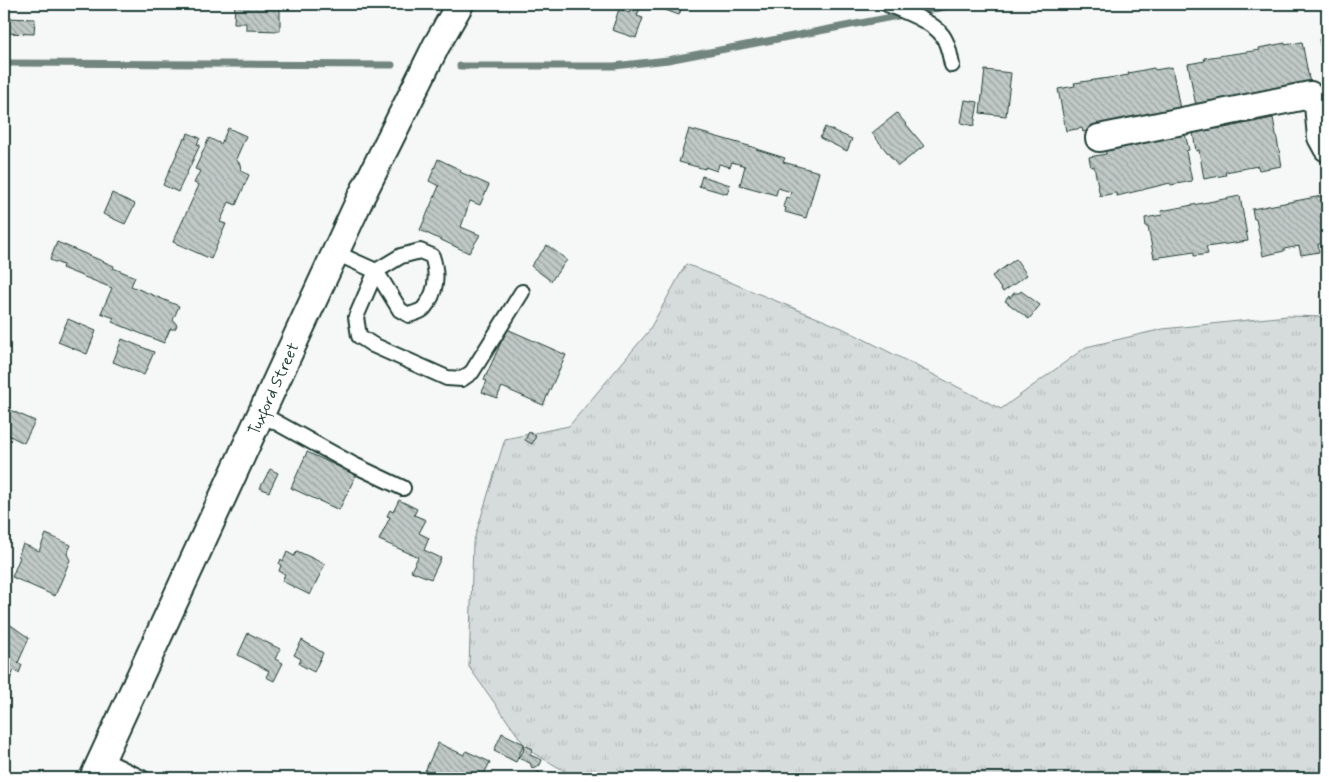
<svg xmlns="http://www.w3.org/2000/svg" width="1331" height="782" viewBox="0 0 1331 782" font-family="Mynerve,sans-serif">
<defs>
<pattern id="grass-tufts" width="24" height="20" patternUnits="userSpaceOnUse" patternTransform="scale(1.25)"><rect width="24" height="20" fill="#d6dcdb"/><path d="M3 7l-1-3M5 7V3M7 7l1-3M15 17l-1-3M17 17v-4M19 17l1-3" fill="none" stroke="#b7bebd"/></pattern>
<pattern id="building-back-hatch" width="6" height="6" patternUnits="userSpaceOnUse" patternTransform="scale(1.25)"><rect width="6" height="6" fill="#c0c9c6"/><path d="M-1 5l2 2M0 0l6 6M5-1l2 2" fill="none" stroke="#9ba4a2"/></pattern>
</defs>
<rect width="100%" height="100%" fill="#f6f7f7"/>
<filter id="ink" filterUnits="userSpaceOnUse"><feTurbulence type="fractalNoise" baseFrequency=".02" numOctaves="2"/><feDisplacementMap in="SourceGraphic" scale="10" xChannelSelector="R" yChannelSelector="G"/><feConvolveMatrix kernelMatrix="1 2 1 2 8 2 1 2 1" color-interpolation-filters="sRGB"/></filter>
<g filter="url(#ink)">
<!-- grass -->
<path fill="url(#grass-tufts)" stroke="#7a8c88" d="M686,264L842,328L1001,409L1086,347L1163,329L1287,316L1327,317V778H577L528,750L469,667L473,543L505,439L569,426L648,332Z"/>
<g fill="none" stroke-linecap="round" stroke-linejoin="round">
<!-- stream -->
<path stroke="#72857f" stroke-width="7" d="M4,63L392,65
M460,66H614L668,60L960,4"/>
</g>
<!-- building -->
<path fill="url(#building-back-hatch)" stroke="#1f3d34" d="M235,4H280V31L246,30V23H234Z
M649,4H683L679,15Z
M631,5L640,8L637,16L643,18L636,38L612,30L619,9L629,13Z
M4,18L35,19L34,34L4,33Z
M1327,37V81L1319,39Z
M1302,42L1310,84L1196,106L1188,64L1205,61L1204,58L1260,50L1259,48L1285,43V45Z
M1172,67L1180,109L1164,116L1083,132L1082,128L1066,131L1058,89L1075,86L1074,83L1129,75L1128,73L1154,68L1155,70Z
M985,70L1011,73L1006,116L980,113Z
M965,100L978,102L974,126L961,123Z
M897,113L924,146L898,166L872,133Z
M1273,118L1282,166L1259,170L1258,166L1225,172L1226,175L1204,179L1199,150L1196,151L1193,133L1219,128V129Z
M825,127L852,139L847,151L820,138Z
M228,128L246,136L236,159L240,164L241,171L249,175L236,205L229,202L220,222L226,224L211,259L173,242L199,185L194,183L200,171L195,169L209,138L221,144Z
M689,129L756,148V149L785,158L783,162L819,172L806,218L785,212L786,208L783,207L786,197L789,198L791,192L778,188L776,195L740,185L745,166L732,162L730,167L719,164L717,171L705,167V169L679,162Z
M188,133L200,138L197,144L200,145L178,192L163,185L184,138L186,139Z
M1185,134L1189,150L1186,151L1192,181L1171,185L1170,183L1117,196L1116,193L1100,196L1094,166L1091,167L1089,157L1106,154L1105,150Z
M438,159L461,170L460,172L489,185L480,205L470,201L461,227L480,235L469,253L420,230L439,186L429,181Z
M702,176L730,185L727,194L699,186Z
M112,193L135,204L125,224L103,214Z
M1327,195V243L1318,244L1319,252L1301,255L1299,246L1284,249V251L1263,256L1256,219H1254L1252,209Z
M1240,196L1248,241L1206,247L1208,254L1194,256V252L1154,258L1148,227H1146L1145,218L1162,215L1161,211Z
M57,242L114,266L113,268L135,277L131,286L179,306L173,320L177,325L175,329H170L164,343L112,322L114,318L101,313L112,288L62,268L63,265L50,260Z
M547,245L567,260L551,281L531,266Z
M1016,259L1027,275L1003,292L992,276Z
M1021,291L1040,305L1029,319L1005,301L1009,296L1010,298L1014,293H1019Z
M68,319L96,331L87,354L58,342Z
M507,329L566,355L543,405L502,387L497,398L482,392L487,381L484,380Z
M122,339L154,352L144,375L113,362Z
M10,410L35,421L24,443L8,435L4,444V412L8,414Z
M529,432L536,436L532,444L525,440Z
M307,452L356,475L339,510L291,488Z
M270,469L278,473L269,492L260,488Z
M399,500L417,509L414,515L426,520L419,533L429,538L424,550L441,558L431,579L411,571L418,557L379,540L390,517L387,516L390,510L393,512Z
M46,534L71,545L67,554L70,560L55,596L12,577L20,557L18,556L23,544L39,551Z
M297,551L325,564L310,595L282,581L285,574L279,571L281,565L279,564L281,559L283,561L287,552L294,556Z
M4,614L7,617L5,621L29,638L18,663L22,665L19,673L14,670L9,682L4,681Z
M248,633L280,649L275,659L283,663L274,681L266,677L269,671L238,655Z
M302,640L323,653L314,672L299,664L301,659L294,655Z
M502,733L524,744L516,762L494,751Z
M438,743L464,755L466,751L490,762L482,778H452L444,775L442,778L425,771Z
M524,745L533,749L530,755L542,760L540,765L532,768L530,763L518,758L523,752Z
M538,772L547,778H534Z"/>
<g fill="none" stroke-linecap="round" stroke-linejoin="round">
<!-- service casing -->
<g stroke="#1f3d34" stroke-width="18">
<path id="service" d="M887,4C903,11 932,21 942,35C948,43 950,55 952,65
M420,251L432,256C438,274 437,293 424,308C421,312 414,313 409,315L400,310L376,271L401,256Z
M336,253L376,271L356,317L359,336L373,345L447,378L462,379L472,372L522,292
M261,414L352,464L403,488
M102,759L142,778"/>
</g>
<!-- minor casing -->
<g stroke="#1f3d34" stroke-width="30">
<g id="minor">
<path d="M1099,138L1310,95L1318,105L1321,137L1327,148"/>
<path id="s1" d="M93,778L361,197L436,46L460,4"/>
</g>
</g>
<!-- service -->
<use href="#service" stroke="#fff" stroke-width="14"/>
<!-- minor -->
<use href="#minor" stroke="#fff" stroke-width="26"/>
</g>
</g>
<g text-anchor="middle" stroke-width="4" stroke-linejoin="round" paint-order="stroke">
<!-- street labels -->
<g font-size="16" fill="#1f3d34" stroke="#fff">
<text dy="6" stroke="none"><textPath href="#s1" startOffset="429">Tuxford Street</textPath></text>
</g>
</g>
<!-- margin -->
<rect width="1331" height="782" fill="none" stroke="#fff" stroke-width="20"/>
<rect x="10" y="10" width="1311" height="762" fill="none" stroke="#1f3d34" stroke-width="2" filter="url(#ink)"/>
</svg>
